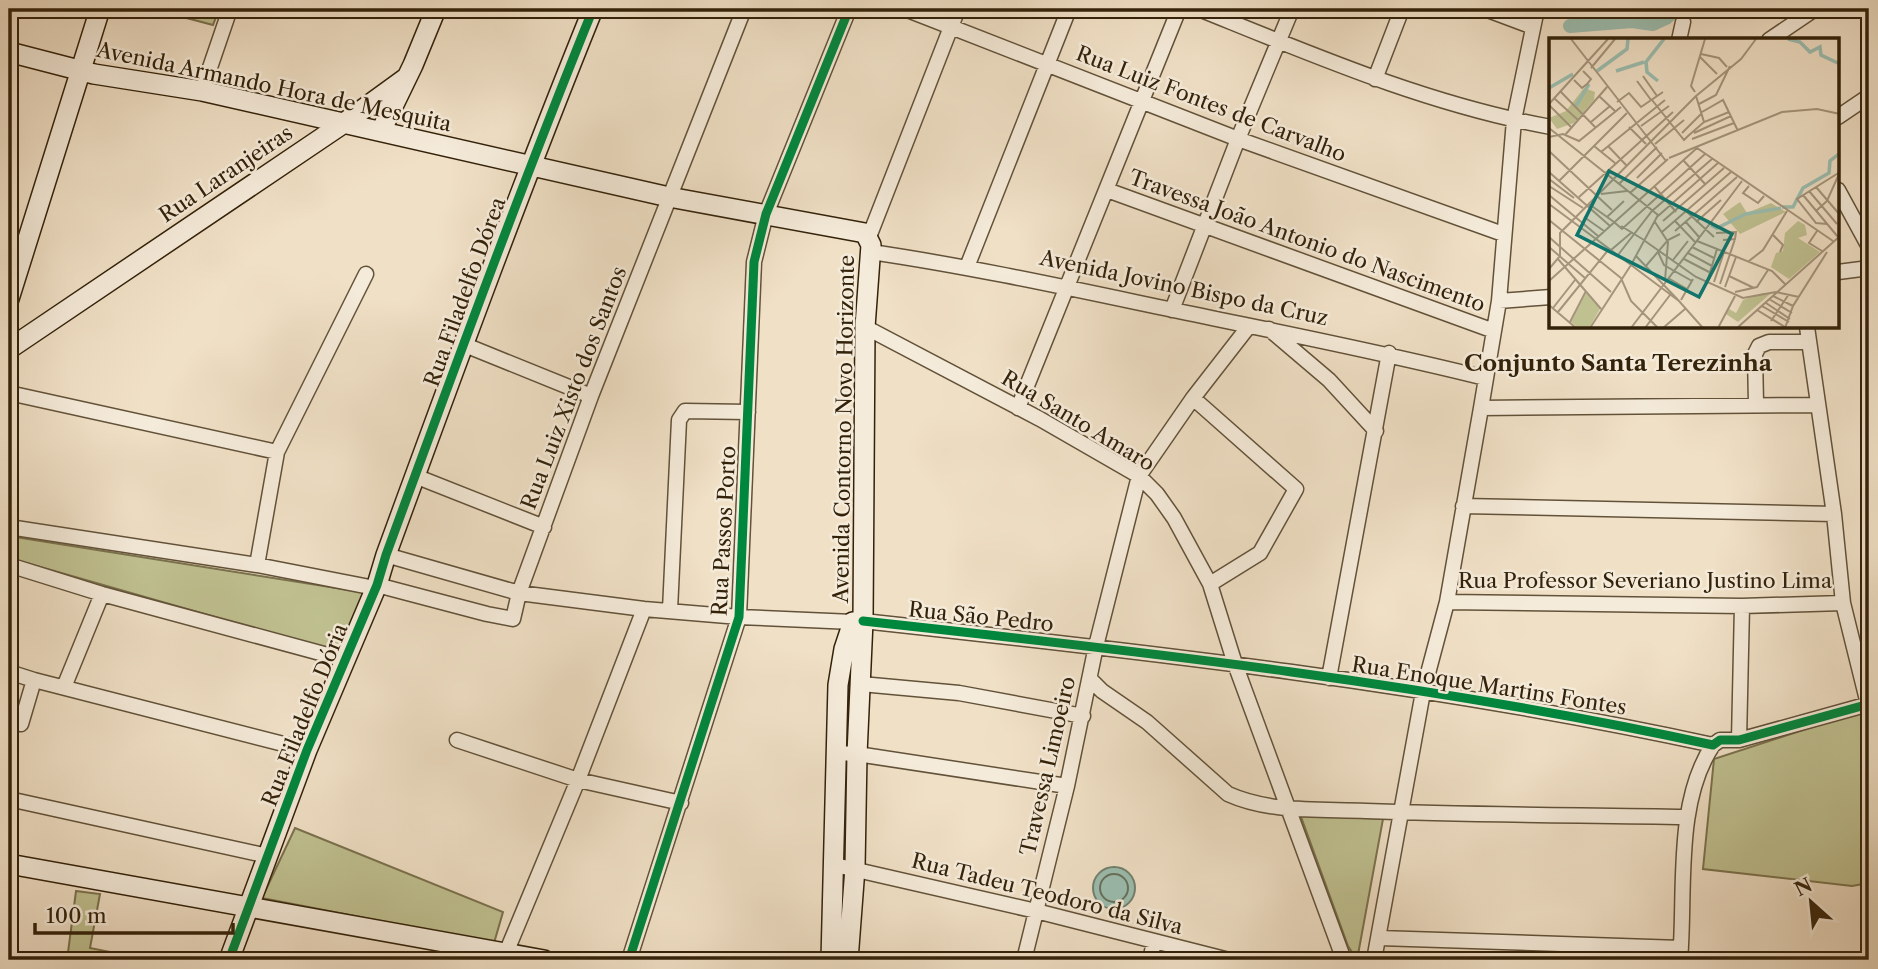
<svg xmlns="http://www.w3.org/2000/svg" width="1878" height="969" viewBox="0 0 1878 969" font-family="'Libre Caslon Text',serif">
<rect width="100%" height="100%" fill="#f0e0c6"/>
<filter id="stains"><feTurbulence type="fractalNoise" baseFrequency=".00286" numOctaves="4"/><feColorMatrix values="0 0 0 0 .2 0 0 0 0 .09 0 0 0 0 .02 0 0 0 .5 -.17"/></filter>
<radialGradient id="worn" r=".72"><stop offset=".6" stop-color="#630" stop-opacity="0"/><stop offset="1" stop-color="#630" stop-opacity=".3"/></radialGradient>
<!-- green -->
<path fill="#c0c191" stroke="#7a724e" stroke-width="2" d="M177,9H219L213,25L175,15Z
M9,536L368,593L340,653L9,558Z
M1869,713V883L1852,886L1703,869L1714,759L1849,715Z
M1300,814L1383,819L1357,960L1348,946Z
M295,828L503,912L494,943L262,898Z
M76,891L100,894L90,948L120,954L119,960H67Z"/>
<!-- water -->
<path fill="#9bbeb0" stroke="#71806e" stroke-width="2" d="M1093 888a21 21 0 1 1 42 0a21 21 0 1 1-42 0Z"/>
<g fill="none" stroke-linecap="round" stroke-linejoin="round">
<!-- shore -->
<path stroke="#67705d" stroke-width="2" d="M1100 888a14 14 0 1 1 28 0a14 14 0 1 1-28 0Z"/>
<!-- canal -->
<path stroke="#9bbeb0" stroke-width="14" d="M1570,26L1632,21L1653,24L1666,18L1676,9"/>
<!-- street casing -->
<g stroke="#625239" stroke-width="17">
<path id="street" d="M905,9L1238,139L1503,234
M1199,9C1313,55 1429,105 1551,127
M1485,9L1533,27
M1679,40L1683,22
M1769,40L1815,9
M1375,79L1402,9
M202,91L230,9
M1838,117L1869,96
M1107,190L1494,331
M1838,190L1869,247
M869,237L958,9
M871,252C973,267 1073,289 1173,310C1278,332 1382,352 1485,378
M967,267L1069,9
M1838,272L1869,268
M1499,301L1551,297
M1172,310L1238,139L1292,9
M865,327L1040,419L1139,476L1157,494L1174,518L1210,584L1235,664L1344,960
M1807,327L1834,514L1843,603L1868,704
M1269,329L1329,380L1376,431
M465,345L591,396
M9,393L277,452
M1193,398L1296,489L1260,553L1210,584
M1756,404L1755,354L1759,346L1769,342H1809
M1018,408L1179,9
M1481,408L1817,405
M415,476L544,527
M1463,506L1834,514
M9,527L257,565L375,588
M386,555L519,593L644,609L739,617L853,622
M9,565L102,594L346,660
M257,565L277,452L366,274
M377,585L487,614L513,619L519,593L591,396L744,9
M1447,602L1742,606L1843,603
M670,610L679,420L685,411L748,412
M863,621C1148,652 1433,684 1713,745L1720,740H1739L1869,704
M9,672L34,680L307,750
M1329,678L1389,353
M1090,679L1102,691L1147,722L1228,794C1270,813 1321,809 1366,811C1473,815 1580,815 1687,817
M861,684L959,693L1083,716
M64,687L102,594
M21,724L34,680
M457,740L578,780L681,803
M1739,740L1742,606
M836,753L857,754L1067,786
M9,799L268,856
M835,865L1036,911L1229,960
M1379,938L1681,948
M506,953L578,780L644,609
M629,960L739,617L754,262L766,214L849,9
M1024,960L1067,786L1096,646L1139,476L1193,398L1249,326
M1150,960L1154,942
M1374,960L1423,692L1447,602L1481,408L1499,301L1514,120L1537,9
M1680,960C1686,893 1674,803 1713,745"/>
</g>
<!-- secondary casing -->
<g stroke="#33220a" stroke-width="22">
<path id="secondary" d="M9,52L94,74L202,91L669,197L865,233L871,245L865,327L863,621L857,754L855,868L848,960
M381,131L413,65L436,9
M9,299L100,9
M9,349L344,123L406,78
M9,864L544,960
M229,960L307,750L377,585L386,555C453,372 520,189 593,9
M831,960L838,685L844,649L853,622L863,621"/>
</g>
<!-- street -->
<use href="#street" stroke="#f5ebda" stroke-width="14"/>
<!-- secondary -->
<use href="#secondary" stroke="#f5ebda" stroke-width="19"/>
<!-- cycleway casing -->
<g stroke="#f5ebda" stroke-width="13">
<path id="cycleway" d="M863,621C1148,652 1433,684 1713,745L1720,740H1739L1869,704
M229,960L307,750L377,585L386,555C453,372 520,189 593,9
M629,960L739,617L754,262L766,214L849,9"/>
</g>
<!-- cycleway -->
<use href="#cycleway" stroke="#00873e" stroke-width="9"/>
</g>
<g text-anchor="middle" stroke-width="5" stroke-linejoin="round" paint-order="stroke">
<!-- street labels -->
<g font-size="21" fill="#33220a" stroke="#f5ebda">
<text transform="translate(274 87) rotate(12)" y="7">Avenida Armando Hora de Mesquita</text>
<text transform="translate(1211 104) rotate(21)" y="7">Rua Luiz Fontes de Carvalho</text>
<text transform="translate(226 174) rotate(-34)" y="7">Rua Laranjeiras</text>
<text transform="translate(1307 241) rotate(20)" y="7">Travessa João Antonio do Nascimento</text>
<text transform="translate(1184 288) rotate(12)" y="7">Avenida Jovino Bispo da Cruz</text>
<text transform="translate(465 292) rotate(-70)" y="7">Rua Filadelfo Dórea</text>
<text transform="translate(574 388) rotate(-69)" y="7">Rua Luiz Xisto dos Santos</text>
<text transform="translate(1078 421) rotate(31)" y="7">Rua Santo Amaro</text>
<text transform="translate(844 429) rotate(-89)" y="7">Avenida Contorno Novo Horizonte</text>
<text transform="translate(724 531) rotate(-87)" y="7">Rua Passos Porto</text>
<text x="1645" y="588">Rua Professor Severiano Justino Lima</text>
<text transform="translate(981 617) rotate(6)" y="7">Rua São Pedro</text>
<text transform="translate(1489 686) rotate(9)" y="7">Rua Enoque Martins Fontes</text>
<text transform="translate(305 715) rotate(-68)" y="7">Rua Filadelfo Dória</text>
<text transform="translate(1048 766) rotate(-77)" y="7">Travessa Limoeiro</text>
<text transform="translate(1047 894) rotate(14)" y="7">Rua Tadeu Teodoro da Silva</text>
</g>
<!-- neighbourhood labels -->
<g font-size="23" font-weight="bold" fill="#33220a" stroke="#f5ebda">
<text x="1618" y="371">Conjunto Santa Terezinha</text>
</g>
</g>
<!-- overview -->
<g transform="translate(1549 38)">
<rect width="290" height="290" fill="#f0e0c6"/>
<path d="M35,50L46,54L45,62L25,85L8,91L0,80L17,73ZM191,164L198,175L222,165L237,174L191,196L174,176ZM249,183L256,187L258,197L249,200L271,214L240,241L222,229L227,215L234,213L236,195ZM37,255L51,271L40,290H29L22,284ZM214,255L221,256L189,284L177,276L180,271L187,275L194,262Z" fill="#c0c191"/>
<path fill="none" stroke="#9bbeb0" stroke-width="3.5" d="M239,1L251,4L261,14L271,9L272,17L291,26M48,33L78,11L79,1M67,33L95,24M109,43L98,34L97,24L115,1M0,50L24,36M27,68L40,46M233,169H244L254,150L280,135L281,123L291,115M162,187L168,190L197,176L232,170"/>
<path fill="none" stroke="#a4947b" stroke-width="2" d="M22,1L117,123M152,16L170,20L178,29M151,19L168,36M42,30L66,1M94,38L108,58M25,42L33,50L38,46L42,41L34,33M88,43L102,62M12,54L47,90M146,54L142,48L156,1M50,58L67,74M147,58L192,21L207,1M147,58L155,84M6,61L29,82M103,62L135,102L139,98M68,64L80,55L92,69L114,54M0,66L59,1M150,66L167,57L181,28M0,67L23,90M153,74L174,62L189,93M42,84L61,68M92,88L120,68M80,89L97,106M0,90L109,177L82,227M133,95L153,75M145,95L182,78M16,97L58,49M139,98L155,84L180,74M0,99L14,96L30,103L72,69M143,101L185,85M106,106L135,82M45,108L66,125M59,108L77,127M148,110L284,203M0,113L63,172M52,114L116,62M120,120L233,74L268,71L291,76M134,122L157,147M0,134L61,188M88,140L113,115M0,141L25,160M10,143L78,75M70,146L108,109M0,148L34,170M105,148L127,174M200,148L194,155L209,165L215,158M267,149L291,177M260,153L288,186M81,155L119,121M52,156L78,153M0,157L49,198M254,157L289,199M30,159L124,74M0,166L82,227M40,166L65,184M137,173L165,199M267,173L278,163L290,136M109,178L169,125M35,179L55,193M58,179L75,163M0,182L72,240L82,263L109,290M114,183L175,130M126,183L147,205M136,183L150,199M65,184L73,191L156,116M106,184L119,204L116,243M147,184L172,162M278,186L267,185L248,161L291,134M72,188L95,202M126,193L188,139M268,193L260,205L273,213M113,194L182,134M167,195L187,194L186,201L174,202M223,196L234,207L231,214M0,199L62,254M96,203L147,239L194,260L227,254M148,203L223,233L236,246M0,209L36,240M143,209L165,220M62,212L82,195M109,214L115,227L143,243M139,215L163,228M69,217L103,173L163,121M87,218L131,264M9,221L52,271M135,221L160,234M124,222L139,203M200,223L214,212L238,173M82,227L130,263L154,290M96,229L119,202L131,196M0,231L11,218V195L147,58M180,238L205,250M119,240L138,251M159,241L168,211M0,243L148,110M165,244L175,214M171,246L186,201M176,249L187,219M186,254L208,249L219,232M227,254L250,259M224,258L244,268M220,261L243,275M132,262L144,241M217,265L241,281M0,267L27,290M213,268L240,284M4,270L26,242M208,272L236,289M9,274L60,211M222,283L240,256M21,284L37,253M41,290L82,227M82,290L193,143M96,290L121,257M114,290L136,271M169,290L186,258M188,290L291,198M236,290L244,268L278,214"/>
<path fill="#0f766e" fill-opacity="0.15" stroke="#0f766e" stroke-width="3.5" d="M60,133L183,196L150,259L28,197Z"/>
<rect width="290" height="290" fill="none" stroke="#33220a" stroke-width="3.5"/>
</g>
<!-- margin -->
<rect width="1878" height="969" fill="none" stroke="#f0e0c6" stroke-width="35"/>
<rect x="10" y="10" width="1857" height="948" fill="none" stroke="#33220a" stroke-width="3.5"/>
<rect x="18" y="18" width="1843" height="934" fill="none" stroke="#33220a" stroke-width="2"/>
<!-- north arrow -->
<g transform="translate(1811 902) rotate(333)" stroke="#f5ebda" stroke-width="5" paint-order="stroke">
<path d="M0-5L12 26L0 18L-12 26Z" fill="#33220a"/>
<text y="-10" font-size="19" font-weight="bold" text-anchor="middle" fill="#33220a">N</text>
</g>
<!-- scale -->
<path d="M35 923v10h198v-10" fill="none" stroke="#33220a" stroke-width="3.5"/>
<text x="46" y="923" font-size="21" fill="#33220a" stroke="#f5ebda" stroke-width="5" paint-order="stroke">100 m</text>
<rect width="100%" height="100%" filter="url(#stains)"/>
<rect width="100%" height="100%" fill="url(#worn)"/>
</svg>
